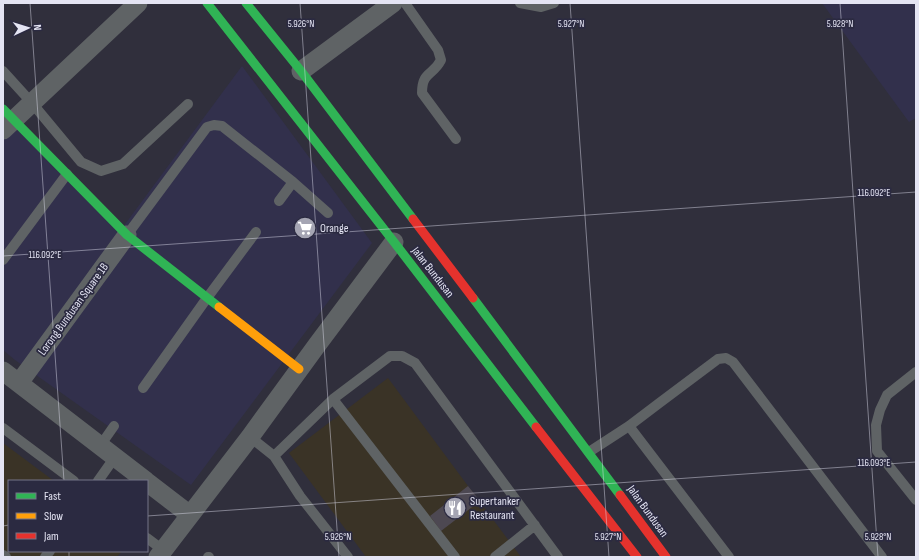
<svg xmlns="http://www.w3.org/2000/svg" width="919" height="560" viewBox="0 0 919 560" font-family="'Sofia Sans Condensed',sans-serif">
<rect width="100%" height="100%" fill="#302f3c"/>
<!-- built -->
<path fill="#32304c" d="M822,3H916V118L909,122Z
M242,66L372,243L191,485L15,360L3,350V113L123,227Z"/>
<!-- industrial -->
<path fill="#3a3326" d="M388,378L468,486L521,557H366L289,453Z
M3,443L54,481H9V551H122L117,557H3Z"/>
<!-- building -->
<path fill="#4d4852" d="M304,219L313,227L305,237L296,228Z
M468,486L480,501L441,531L430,516Z"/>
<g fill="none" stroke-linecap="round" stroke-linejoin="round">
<!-- lane -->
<path stroke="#5f6365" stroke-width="10" d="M405,3L438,50L441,60C433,76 422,71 422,93L456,139
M520,3L541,7L554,3
M3,71L32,103L81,162L101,171L123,164L188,104
M279,201L293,182
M127,235L207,127L214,125L222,126L293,182L328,213
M3,260L67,174
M916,372L887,395L880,410L876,425L877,451L916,500
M143,388L207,298L256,232
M333,399L455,557
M629,426L729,557
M3,428L74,481
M250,437L274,456L300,496L348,557
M100,446L114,426
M589,452L629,426L658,404L718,359L726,358L733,362L882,557
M274,456L333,399L390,356H402L415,363L558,557
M98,481L115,457
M147,538L163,550
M3,555L6,557
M45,557L50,551
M208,557H209
M495,557L535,525"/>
<!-- street -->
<path stroke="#5f6365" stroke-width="19" d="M301,71L393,3
M3,130L138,3
M3,371L146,481
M19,383L127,235
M147,482L190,515
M158,557L250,437L317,345L394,242"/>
<!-- fast -->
<path stroke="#30b455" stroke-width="9" d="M207,3L394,242L536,427
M246,3L301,71L413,219
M3,109L127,235L219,307
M473,298L620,495"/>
<!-- slow -->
<path stroke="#ff9f0a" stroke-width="9" d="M219,307L299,369"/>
<!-- jam -->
<path stroke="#e5322d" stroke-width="9" d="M413,219L473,298
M536,427L637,557
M620,495L666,557"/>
</g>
<!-- ticks -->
<path fill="none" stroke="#e4e4f3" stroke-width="1" stroke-opacity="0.45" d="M30,3L64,481M300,3L339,557M570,3L609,557M840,3L878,557M3,256L916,192M147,516L916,462M3,526L9,525M69,551V557"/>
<!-- icons -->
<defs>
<g id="supermarket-disc" transform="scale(1.15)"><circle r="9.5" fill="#a5a5b3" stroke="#2b2a41"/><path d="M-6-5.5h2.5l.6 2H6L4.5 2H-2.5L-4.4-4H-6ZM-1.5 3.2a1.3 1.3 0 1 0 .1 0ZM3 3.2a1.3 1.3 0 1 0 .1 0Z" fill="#fff"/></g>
<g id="restaurant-disc" transform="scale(1.15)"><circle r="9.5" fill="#a5a5b3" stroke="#2b2a41"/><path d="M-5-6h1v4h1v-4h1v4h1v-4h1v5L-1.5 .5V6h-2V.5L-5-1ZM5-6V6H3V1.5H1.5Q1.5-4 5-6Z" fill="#fff"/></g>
</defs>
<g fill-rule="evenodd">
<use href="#supermarket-disc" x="305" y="228"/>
<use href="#restaurant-disc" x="455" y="508"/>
</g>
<g text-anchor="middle" stroke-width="3.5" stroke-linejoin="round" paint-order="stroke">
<!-- poi labels -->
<g font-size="12" fill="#e4e4f3" stroke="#2b2a41" text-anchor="start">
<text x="320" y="232">Orange</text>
<text x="470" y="505">Supertanker<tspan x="470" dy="14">Restaurant</tspan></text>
</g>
<!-- street labels -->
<g font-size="12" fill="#e4e4f3" stroke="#2b2a41">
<text transform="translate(433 272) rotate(52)" y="4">Jalan Bundusan</text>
<text transform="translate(73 309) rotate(-54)" y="4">Lorong Bundusan Square 1B</text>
<text transform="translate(648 511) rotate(54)" y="4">Jalan Bundusan</text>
</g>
</g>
<g font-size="10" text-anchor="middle" fill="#e4e4f3" stroke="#2b2a41" stroke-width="3.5" stroke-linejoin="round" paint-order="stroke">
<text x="301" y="27">5.926°N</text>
<text x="571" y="27">5.927°N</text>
<text x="840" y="27">5.928°N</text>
<text x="874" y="196">116.092°E</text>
<text x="45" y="258">116.092°E</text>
<text x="874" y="466">116.093°E</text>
<text x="338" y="540">5.926°N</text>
<text x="608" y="540">5.927°N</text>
<text x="878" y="540">5.928°N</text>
</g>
<!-- border -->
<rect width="919" height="560" fill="none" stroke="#e4e4f3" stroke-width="8"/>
<!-- legend -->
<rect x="8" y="480" width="140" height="72" fill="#2b2a41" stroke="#757488"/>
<rect x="16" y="493" width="20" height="6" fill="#30b455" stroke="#757488"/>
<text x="44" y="500" font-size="12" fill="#e4e4f3">Fast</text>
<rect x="16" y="513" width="20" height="6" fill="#ff9f0a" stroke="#757488"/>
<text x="44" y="520" font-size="12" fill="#e4e4f3">Slow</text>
<rect x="16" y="533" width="20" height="6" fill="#e5322d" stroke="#757488"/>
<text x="44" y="540" font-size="12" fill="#e4e4f3">Jam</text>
<!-- north arrow -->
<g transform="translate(28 28) rotate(86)" stroke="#2b2a41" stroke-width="3" paint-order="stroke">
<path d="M0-3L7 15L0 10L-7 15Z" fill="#e4e4f3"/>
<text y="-6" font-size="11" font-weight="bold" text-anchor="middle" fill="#e4e4f3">N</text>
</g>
</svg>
